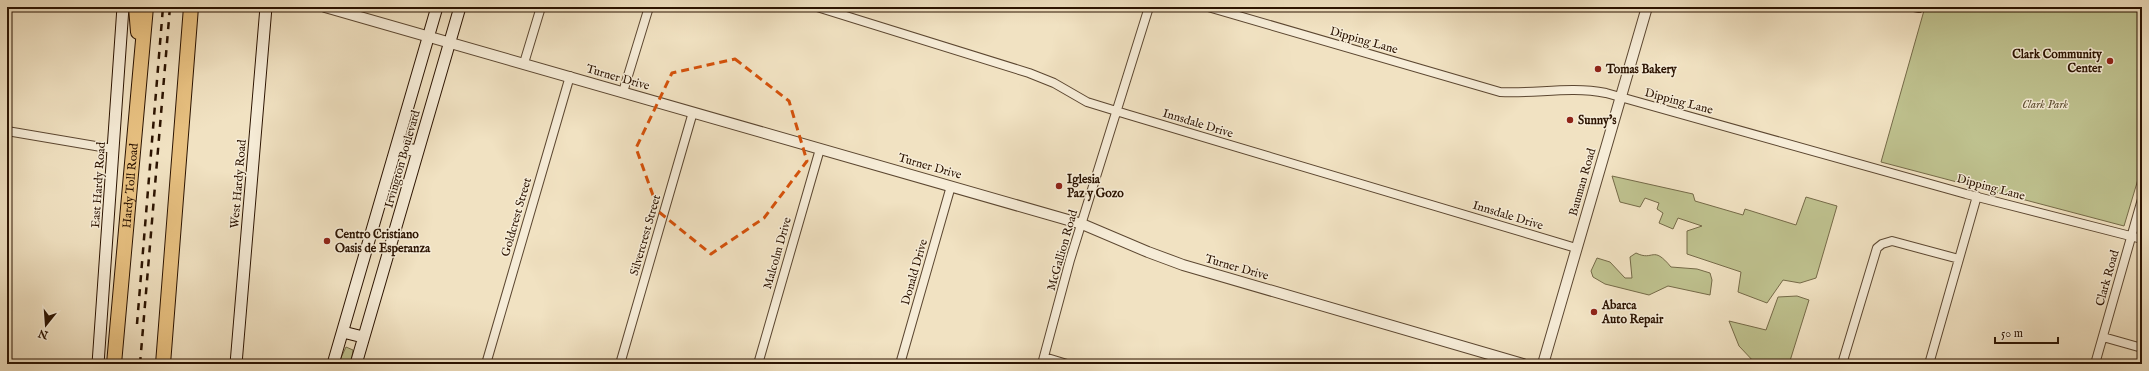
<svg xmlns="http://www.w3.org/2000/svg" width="2149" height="371" viewBox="0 0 2149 371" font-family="'IM FELL English',serif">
<rect width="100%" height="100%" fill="#f1e2c2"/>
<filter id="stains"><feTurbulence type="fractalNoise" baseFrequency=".005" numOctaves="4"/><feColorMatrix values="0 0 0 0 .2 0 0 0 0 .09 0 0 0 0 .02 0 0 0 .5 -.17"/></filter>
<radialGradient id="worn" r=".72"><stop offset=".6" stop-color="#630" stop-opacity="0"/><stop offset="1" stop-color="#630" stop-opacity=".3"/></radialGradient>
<!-- green -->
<path fill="#bfc28f" stroke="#756a48" d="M1925,7H2142V166L2124,226L1881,162Z
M1612,176L1693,194L1695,201L1743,215L1745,209L1796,225L1806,197L1837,206L1816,278L1800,283L1783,280L1767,303L1738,292L1741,272L1687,254V231L1702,226L1678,218L1673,229L1659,223L1663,213L1657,209L1659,203L1645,198L1640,207L1620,202Z
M1636,253C1654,262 1652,244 1671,267L1697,269L1710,273L1712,280L1710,295L1668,286L1649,295L1605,284L1593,277L1591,271L1597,258L1610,262L1625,278H1632L1630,257Z
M1797,296L1809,300L1789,364H1756L1739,346L1729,321L1766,330L1778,297Z
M346,347L353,350L351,364H338Z"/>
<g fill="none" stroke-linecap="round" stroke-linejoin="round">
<!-- minor casing -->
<g stroke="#5c4731" stroke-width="10">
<path id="minor" d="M817,7L1029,73L1054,83L1087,102L1126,114L1576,248
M1208,7L1500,92C1536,94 1570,86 1606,93L1966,194L2142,239
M1914,7L1919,8
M524,63L541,7
M623,92L649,7
M7,131L113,149
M2103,337L2142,348
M1044,357L1067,364
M486,364L570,76
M620,364L693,112
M758,364L820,149
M900,364L951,186
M1042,364L1070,260L1149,7
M1842,364L1877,248L1882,244L1892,241L1959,259
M1929,364L1977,196
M2095,364L2142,199"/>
</g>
<!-- tertiary casing -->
<g stroke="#5c4731" stroke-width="12">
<path id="tertiary" d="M325,7L1082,224L1148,252L1183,265L1523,364
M1543,364L1647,7"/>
</g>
<!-- secondary casing -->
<g stroke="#2b1301" stroke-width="13">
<path id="secondary" d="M397,147L417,151
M343,332L363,337
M98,364L123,7
M236,364L266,7
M333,364L437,7
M356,364L460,7"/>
</g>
<!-- motorway casing -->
<g stroke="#2b1301" stroke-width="16">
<g id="motorway">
<path d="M136,7L138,32"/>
<path id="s1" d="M114,364L146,7"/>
<path d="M163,364L191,7"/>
</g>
</g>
<!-- minor -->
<use href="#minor" stroke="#f6ecd7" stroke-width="8"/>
<!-- tertiary -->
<use href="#tertiary" stroke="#f6ecd7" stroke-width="10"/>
<!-- secondary -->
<use href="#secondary" stroke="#f6ecd7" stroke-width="11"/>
<!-- motorway -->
<use href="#motorway" stroke="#e8c181" stroke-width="14"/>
<!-- rail -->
<path stroke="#2b1301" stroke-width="2.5" stroke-dasharray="7 7" stroke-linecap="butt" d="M137,324L163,7
M140,364L170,7"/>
</g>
<!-- marked area -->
<path fill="none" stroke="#d5520b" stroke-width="3" stroke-dasharray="8 5" stroke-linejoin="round" d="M735,59L789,101L807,161L764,218L711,254L659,212L636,148L672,73Z"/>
<!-- markers -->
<g fill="#8f2418" stroke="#f6ecd7" stroke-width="1.5">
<circle cx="2110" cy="61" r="4"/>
<circle cx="1598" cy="69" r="4"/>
<circle cx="1570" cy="120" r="4"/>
<circle cx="1059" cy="186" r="4"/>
<circle cx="327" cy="241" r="4"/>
<circle cx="1594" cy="312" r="4"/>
</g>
<g text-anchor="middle" stroke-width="3" stroke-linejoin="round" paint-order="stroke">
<!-- street labels -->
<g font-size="12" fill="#2b1301" stroke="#f6ecd7">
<text transform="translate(1364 40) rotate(16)" y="4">Dipping Lane</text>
<text transform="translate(618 77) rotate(16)" y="4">Turner Drive</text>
<text transform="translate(1679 101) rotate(15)" y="4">Dipping Lane</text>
<text transform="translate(1198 123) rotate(17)" y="4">Innsdale Drive</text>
<text transform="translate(402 159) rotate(-74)" y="4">Irvington Boulevard</text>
<text transform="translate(930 166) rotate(16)" y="4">Turner Drive</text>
<text transform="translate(1582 182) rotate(-74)" y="4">Bauman Road</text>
<text transform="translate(238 184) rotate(-85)" y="4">West Hardy Road</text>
<text transform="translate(98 185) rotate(-86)" y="4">East Hardy Road</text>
<text dy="4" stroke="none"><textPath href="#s1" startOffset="179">Hardy Toll Road</textPath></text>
<text transform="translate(1991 187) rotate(15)" y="4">Dipping Lane</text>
<text transform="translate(1508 215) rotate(17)" y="4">Innsdale Drive</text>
<text transform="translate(516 217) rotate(-74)" y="4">Goldcrest Street</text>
<text transform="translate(645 235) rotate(-74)" y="4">Silvercrest Street</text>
<text transform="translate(1062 250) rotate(-74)" y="4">McGallion Road</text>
<text transform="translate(777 253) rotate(-74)" y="4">Malcolm Drive</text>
<text transform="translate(1237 267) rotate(16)" y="4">Turner Drive</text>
<text transform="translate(914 272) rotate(-74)" y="4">Donald Drive</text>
<text transform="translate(2107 278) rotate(-74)" y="4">Clark Road</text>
</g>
<!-- poi labels -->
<g font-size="12" font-weight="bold" fill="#2b1301" stroke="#f6ecd7" text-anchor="start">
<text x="2102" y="58" text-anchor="end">Clark Community<tspan x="2102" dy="14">Center</tspan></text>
<text x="1606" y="73">Tomas Bakery</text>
<text x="1578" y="124">Sunny's</text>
<text x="1067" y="183">Iglesia<tspan x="1067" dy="14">Paz y Gozo</tspan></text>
<text x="335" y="238">Centro Cristiano<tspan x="335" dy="14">Oasis de Esperanza</tspan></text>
<text x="1602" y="309">Abarca<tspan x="1602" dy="14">Auto Repair</tspan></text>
</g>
<!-- park labels -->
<g font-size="12" font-style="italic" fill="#5f5033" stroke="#f6ecd7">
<text x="2045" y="108">Clark Park</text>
</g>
</g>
<!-- margin -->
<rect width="2149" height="371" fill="none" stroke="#f1e2c2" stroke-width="24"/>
<rect x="8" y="8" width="2133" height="355" fill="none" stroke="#2b1301" stroke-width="2"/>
<rect x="12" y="12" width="2125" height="347" fill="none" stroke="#2b1301"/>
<!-- north arrow -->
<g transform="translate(46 325) rotate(197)" stroke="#f6ecd7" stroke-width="3" paint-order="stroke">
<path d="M0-3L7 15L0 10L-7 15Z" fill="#2b1301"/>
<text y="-6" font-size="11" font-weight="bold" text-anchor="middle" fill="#2b1301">N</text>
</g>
<!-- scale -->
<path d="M1995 337v6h63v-6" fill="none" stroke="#2b1301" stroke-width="2"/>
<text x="2001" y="337" font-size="12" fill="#2b1301" stroke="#f6ecd7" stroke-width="3" paint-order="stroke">50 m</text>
<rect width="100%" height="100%" filter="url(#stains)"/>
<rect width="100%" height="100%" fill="url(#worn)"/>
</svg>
